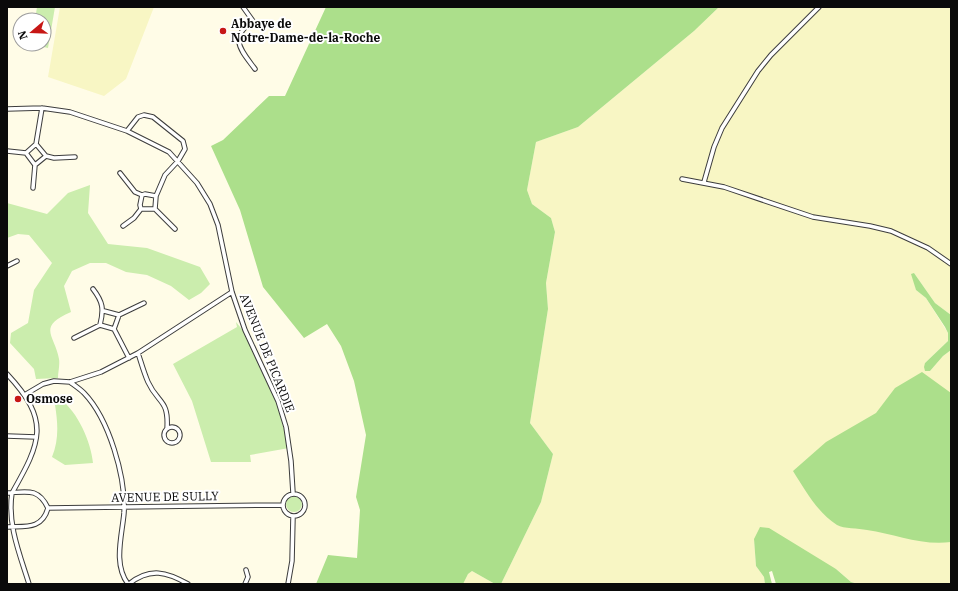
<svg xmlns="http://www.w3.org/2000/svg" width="958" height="591" viewBox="0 0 958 591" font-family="'IBM Plex Serif',serif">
<rect width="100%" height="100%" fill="#fffce7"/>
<!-- farmland -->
<path fill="#f8f6c4" d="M60,7H154L126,79L104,96L48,77Z
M719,7H951V315L935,303L914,273L916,290L926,298L948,333V341L925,363L930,371L943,356L951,350V584H858L851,582L836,569L754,539L756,566L764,577L765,584H501L541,502L553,454L530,423L548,309L546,283L555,232L551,218L532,204L527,190L536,142L578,127L694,31Z
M472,571L495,584H463L468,574Z"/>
<!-- green -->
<path fill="#cbedad" d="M37,7H55L48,48L31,44H44V20H35Z
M90,185L88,213L108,244L147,248L200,267L210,284L201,293L189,300L171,286L147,275L126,272L106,263H90L72,271L64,286L71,312C36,327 55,335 59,359C60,365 58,372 58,378L36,379L34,369L10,343L11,333L28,323L34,290L52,263L29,235L18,234L7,238V203L47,214L68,193Z
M236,322L245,333L275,396L289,448L250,455L251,462H211L192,401L173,364L237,327Z
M60,399C78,412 91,442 93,463L65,465L52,457C59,440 58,424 55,405Z
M286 504a8 8 0 1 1 16 0a8 8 0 1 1-16 0Z"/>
<!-- forest -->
<path fill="#acdf8b" d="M326,7H719L694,31L578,127L536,142L527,190L532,204L551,218L555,232L546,283L548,309L530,423L553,454L541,502L501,584H495L472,571L468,574L463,584H316L328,555L357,558L360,510L356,497L366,435L354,381L341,346L327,324L304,338L263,287L240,210L211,146L223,140L269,96H285Z
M914,273L935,303L951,315V350L943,356L930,371H925L924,367L925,363L948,341V333L945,327L926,298L916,290L911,274Z
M922,372L951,393V542C922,546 895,534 867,530C858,528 844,529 837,525C817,512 805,490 793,471L826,442L876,413L895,388Z
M760,527L769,528L836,569L851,582L858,584H776L772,571L769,572L772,584H765L764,577L756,566L754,539Z"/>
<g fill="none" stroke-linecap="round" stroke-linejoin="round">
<!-- street casing -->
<g stroke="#3d3d3d" stroke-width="5.5">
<path id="street" d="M243,7L253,21C228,38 241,50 255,69
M7,109L42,108L70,112L127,131L169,152L197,183L210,204L218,225L232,292L245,330L278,401L286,427L291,461L293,493
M127,131L138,117L144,115L153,117L183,141L185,149L178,161L165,175L156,196
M36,144L42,108
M7,151L26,153
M46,156L54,158L75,157
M120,173L135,192L142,195
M682,179L724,187L813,217L870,226L891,231L928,248L951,264
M704,182L714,147L722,128L758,71L771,55L819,7
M33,188L35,165L46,156L36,144L26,153L35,165
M141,209H155L175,229
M123,226L134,218L141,209L140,205L142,195L145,194L156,196L155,209
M7,266L17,261
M93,289C103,302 104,309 100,325
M119,315L144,303
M114,329L129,358
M74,338L100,325L114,329L119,315L104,311
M138,353C141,362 144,373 148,382C158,404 169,399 167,429
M7,374C51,421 41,442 12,493C7,524 20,555 29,584
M70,382C74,385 80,389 84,393C109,419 126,477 124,513C122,536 113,564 128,584
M26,394L43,384L54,381L70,382L101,372L138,353L232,292
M164 435a8 8 0 1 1 16 0a8 8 0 1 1-16 0Z
M7,436L36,437
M7,493C26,492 38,487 48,508C42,530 25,526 7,527
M283 505a11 11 0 1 1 22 0a11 11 0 1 1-22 0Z
M48,508L282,505
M129,584C150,567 167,572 188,584
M245,584L248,577L246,570
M288,584L292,561L293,517"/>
</g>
<!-- street -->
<use href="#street" stroke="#fff" stroke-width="3.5"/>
</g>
<!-- markers -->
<g fill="#c71715" stroke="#fff" stroke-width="1.5">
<circle cx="223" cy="31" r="4"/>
<circle cx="18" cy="399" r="4"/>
</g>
<g text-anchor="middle" stroke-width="4" stroke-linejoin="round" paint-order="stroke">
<!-- poi labels -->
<g font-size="12" font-weight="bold" fill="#0a0a0a" stroke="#fff" text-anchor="start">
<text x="231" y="28">Abbaye de<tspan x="231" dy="14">Notre-Dame-de-la-Roche</tspan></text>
<text x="26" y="403">Osmose</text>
</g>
<!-- street labels -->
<g font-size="12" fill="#0a0a0a" stroke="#fff">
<text transform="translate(267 353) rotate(68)" y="4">AVENUE DE PICARDIE</text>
<text transform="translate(165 497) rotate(-1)" y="4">AVENUE DE SULLY</text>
</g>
</g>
<!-- border -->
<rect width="958" height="591" fill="none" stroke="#0a0a0a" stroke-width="16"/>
<!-- north arrow -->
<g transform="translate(32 32) rotate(251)"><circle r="19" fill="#ffffff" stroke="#9d9d9d"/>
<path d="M0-3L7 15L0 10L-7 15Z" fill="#c71715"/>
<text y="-6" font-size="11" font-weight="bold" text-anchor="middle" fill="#0a0a0a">N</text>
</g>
</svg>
